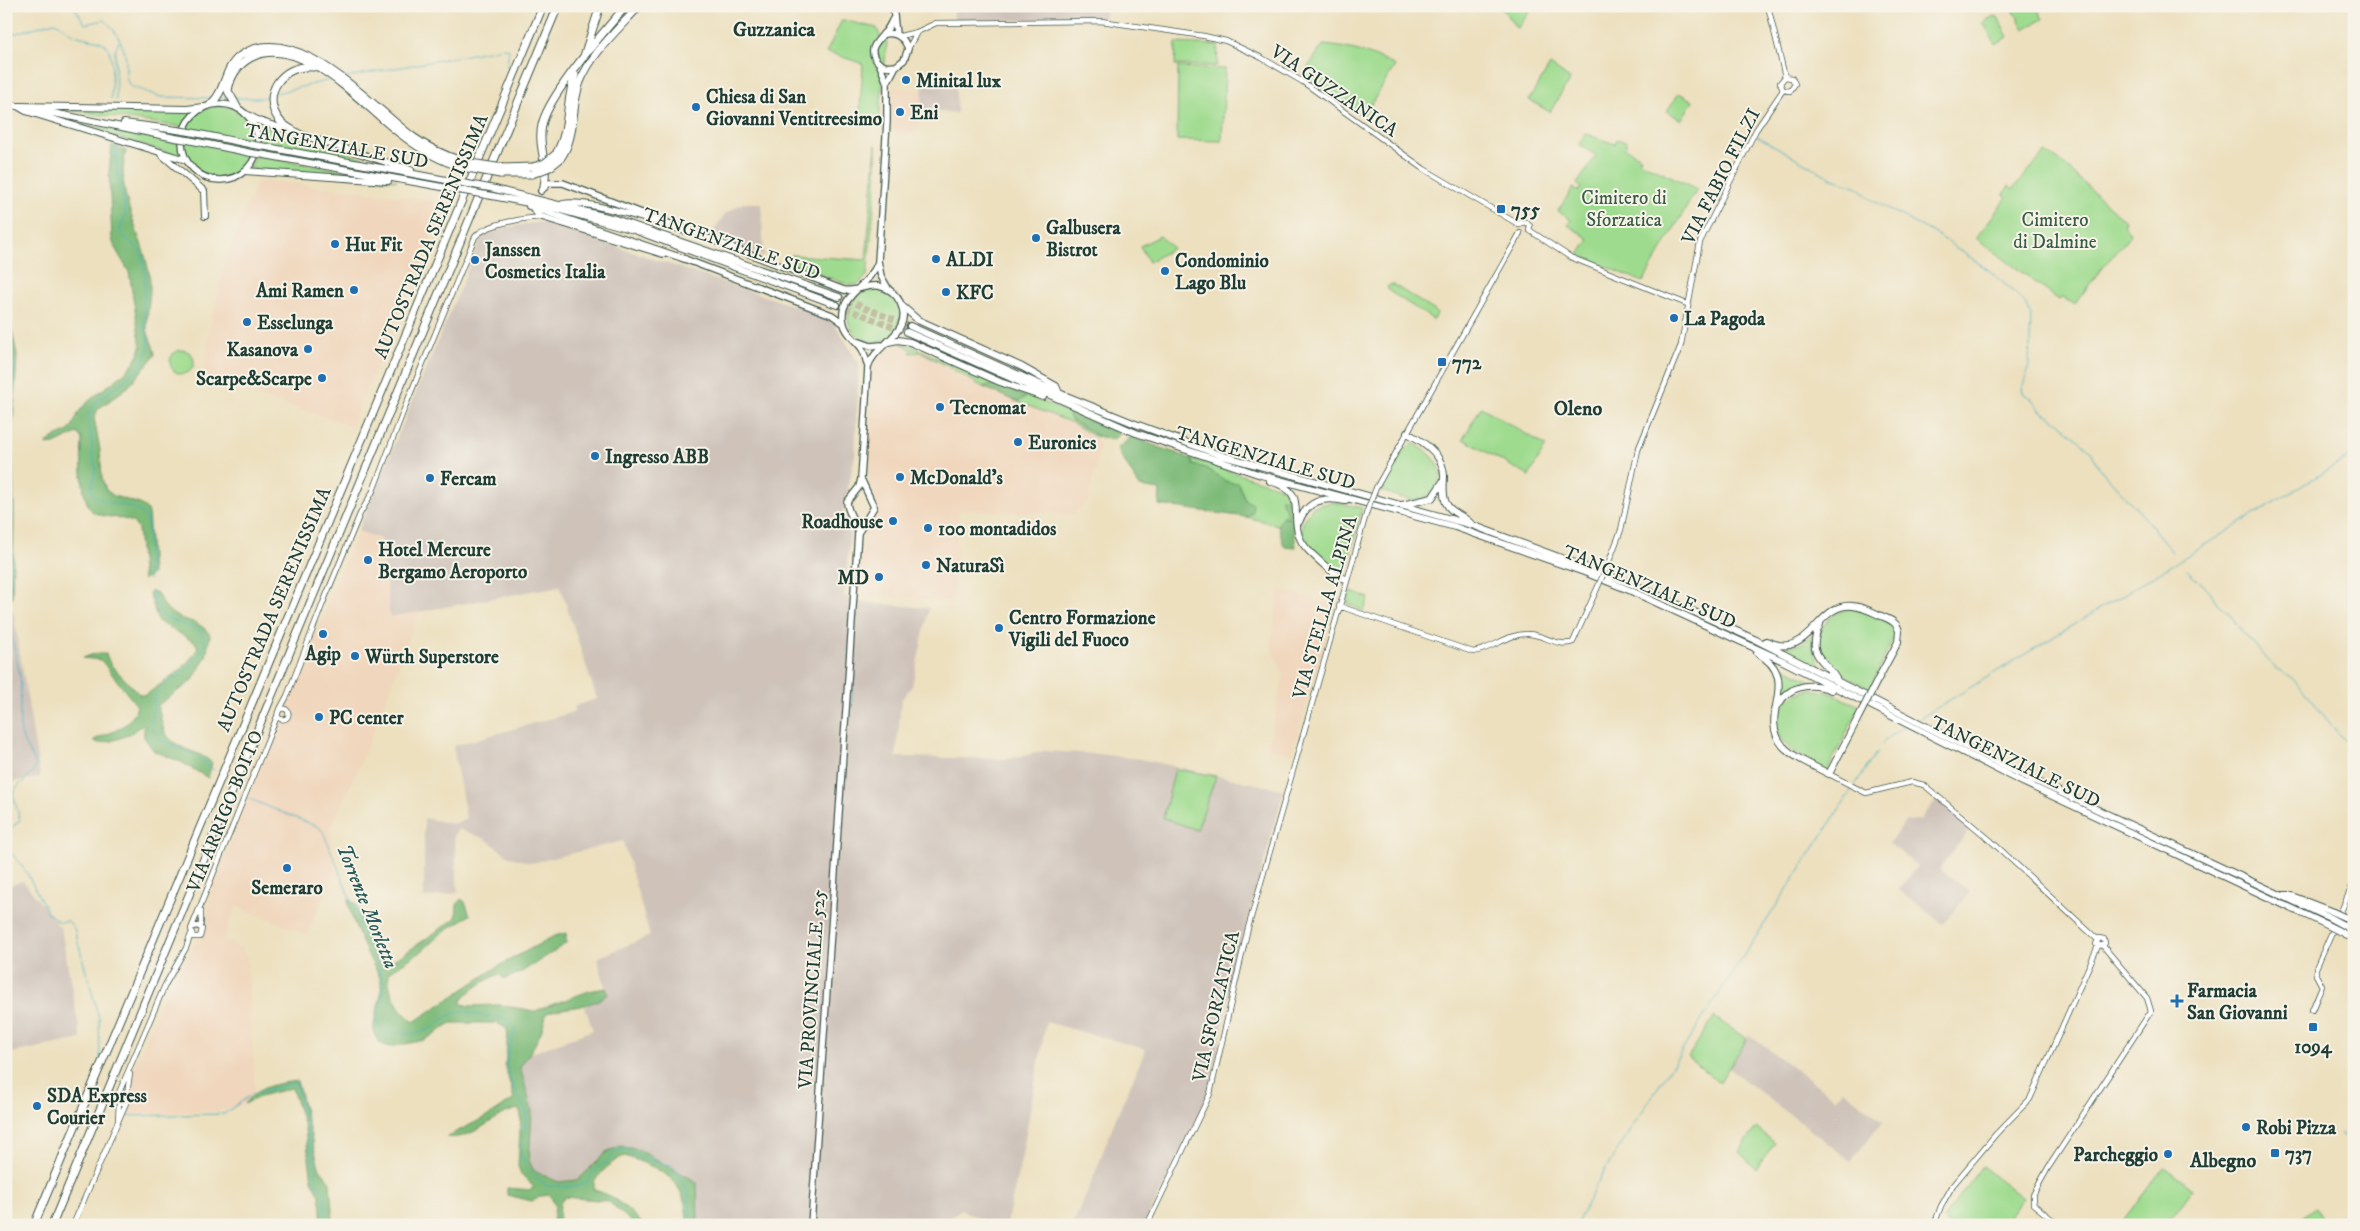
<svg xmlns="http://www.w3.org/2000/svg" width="2360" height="1231" viewBox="0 0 2360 1231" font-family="'IM FELL DW Pica',serif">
<rect width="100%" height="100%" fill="#f7f3e8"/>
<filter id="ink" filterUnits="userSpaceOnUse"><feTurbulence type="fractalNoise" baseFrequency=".02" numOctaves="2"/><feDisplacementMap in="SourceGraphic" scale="10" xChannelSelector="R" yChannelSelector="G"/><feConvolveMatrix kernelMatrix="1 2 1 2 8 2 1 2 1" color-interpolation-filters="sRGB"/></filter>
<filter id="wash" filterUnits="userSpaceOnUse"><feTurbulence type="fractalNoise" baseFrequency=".0096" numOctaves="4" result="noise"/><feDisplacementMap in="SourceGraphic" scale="20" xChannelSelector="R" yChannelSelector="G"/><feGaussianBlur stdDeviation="1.12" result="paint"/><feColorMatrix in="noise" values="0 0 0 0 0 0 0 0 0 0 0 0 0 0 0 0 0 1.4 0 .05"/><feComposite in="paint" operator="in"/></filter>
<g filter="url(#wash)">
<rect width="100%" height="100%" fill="#ece0bf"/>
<!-- built -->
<path fill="#f0d6bc" d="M893,88L923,90L918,132L890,130Z
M265,180L446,202L351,426L204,377L209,330L230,248L256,184Z
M900,343L912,350L911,352H922L995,393L1070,422L1093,434L1100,447L1088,501L1073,514L959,510L953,602L859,594L864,525L874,517L877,502L868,486L873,368L881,353Z
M358,531L381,539L390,617L419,612L365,753L330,829L335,872L307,935L237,906L223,939L241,948L247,959L255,1091L244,1104L217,1111L126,1114L132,1104L131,1073L165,994L195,943L203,937L206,929L208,898Z
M1279,589L1335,606L1292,754L1268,748L1284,675L1271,645Z"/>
<!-- industrial -->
<path fill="#cec2b9" d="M954,6H1106L1104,19L954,21Z
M924,73L955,75L957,113L921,109Z
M743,203H761L764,256L710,236L725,214Z
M542,222L831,318L859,364L855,455L842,517L850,534L844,596L857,602L929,608L912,686L901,700L896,757L1009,759L1044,751L1098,754L1140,759L1284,790L1235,965L1208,1097L1144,1225H1072L1089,1189L1113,1125L1146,1049L1046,1022L1021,1161L1006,1225H993L960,1209L944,1225H698L697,1182L639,1150L620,1146L606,1152L578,1180L558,1182L534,1171L529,1161L532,1111L520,1067L529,1054L593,1030L585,1007L608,994L597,958L650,936L623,841L532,863L510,857L484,838L458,829L454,835L458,893L424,898V818L454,824L466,818L453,746L574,712L575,706L597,699L560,586L390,617L381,539L358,531L482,236L508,227Z
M6,609L13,610L40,777L6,783Z
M1937,799L1971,828L1939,869L1970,892L1943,924L1899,890L1917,866L1889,843L1906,821L1920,820Z
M23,881L61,929L81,1039L6,1054V887Z
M1749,1035L1836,1099L1843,1090L1883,1121L1851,1161L1730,1069V1064Z"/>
<!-- green -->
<path fill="#9edb8e" stroke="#5e8c61" d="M1500,6H1525L1531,10L1517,29Z
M2011,6H2036L2043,19L2024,29Z
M1994,16L1998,17L2008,37L1995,44L1983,22Z
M842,20L877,28L881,39L887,42L879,121L874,125L867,123L860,110L863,64L834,54L826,53Z
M1176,43L1218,45L1217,66L1175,65Z
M1323,45C1349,47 1372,53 1395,66L1363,117L1302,76Z
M1550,65L1570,79L1550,112L1529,100Z
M1178,67L1225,69L1222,141L1177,140Z
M1679,93L1693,101L1681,120L1667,111Z
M184 142a36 36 0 1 1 72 0a36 36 0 1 1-72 0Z
M54,108L181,112L197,110L182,127Z
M54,118L179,143L181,157Z
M254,120L259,124L382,164L261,143L260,134Z
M1586,134L1615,144L1617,139L1627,142L1625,148L1641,157L1639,161L1697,189L1643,282L1579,255L1589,239L1568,225L1571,220L1558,211L1573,188L1578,191L1581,187L1577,184L1596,156L1579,144Z
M876,145V186L867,276L857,285H850L793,265L791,255L866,260Z
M2045,152L2059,160L2125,221L2123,224L2131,235L2101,269L2075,304L2062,298L2059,300L1976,238L2007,197L2003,194L2009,186L2013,189Z
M257,156L397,180L249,169Z
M1160,236L1173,248L1149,262L1140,246Z
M1390,285H1394L1435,311L1437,314L1434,320L1389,291L1387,287Z
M848 316a26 26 0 1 1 52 0a26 26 0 1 1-52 0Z
M900,343L907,344L994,384L983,387L922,352L910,353L912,350Z
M170 362a12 12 0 1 1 24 0a12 12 0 1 1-24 0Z
M1027,396L1068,412L1071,420L1098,436L1096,437L1070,422L1018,402Z
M1481,407L1546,446L1529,476L1463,439Z
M1413,444C1432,451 1452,473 1433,491C1430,494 1424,499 1420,499C1407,502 1391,494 1379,490L1404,449Z
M1192,459L1282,488C1294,500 1295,509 1293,526L1291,510L1284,503L1288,519L1283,516L1278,525L1246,517L1252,513L1238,484C1224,484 1220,476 1209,470C1204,467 1198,466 1193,465Z
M1332,502L1362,508L1347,565L1342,570C1325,569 1310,548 1301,535L1303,520L1313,507Z
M1348,591L1369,598L1364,611L1348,604Z
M1855,608C1868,613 1891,618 1895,634L1870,689C1857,682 1841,675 1830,665C1805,642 1824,611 1855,608Z
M1813,635V650L1821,668L1780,648L1801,644Z
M1775,663H1776L1813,682L1795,685L1782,694V679Z
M1813,690L1828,692L1860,706L1827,771C1815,763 1798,757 1788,747C1763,724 1781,692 1813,690Z
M1175,769L1216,776L1197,830L1163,818Z
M1714,1017L1747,1039L1719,1083L1688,1057Z
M1756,1128L1775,1143L1756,1169L1739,1152Z
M1982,1166L2023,1198L2003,1225H1950L1943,1219Z
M2164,1167L2193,1189L2166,1225H2123L2121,1223Z
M2315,1208L2328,1225H2293Z"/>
<!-- forest -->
<path fill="#7ebb79" stroke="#4e7c56" d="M112,145L126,151C114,194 142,232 149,273C152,292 147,308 147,326C147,336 154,344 155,355L128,387L98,409L94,418L100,450L102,478L106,490L114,496L140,504L148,510L152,574L143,580L138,529L133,522C121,517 108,518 95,513C80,507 81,454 82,439L77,433L54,444L46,445C52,435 59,437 68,431C75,426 76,414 82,408C101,386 133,376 141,347L129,272L115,248L112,239L109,172Z
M6,302L17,355L12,436L14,514L12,598L6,597Z
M994,384L1027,396L1018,402L983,387Z
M1068,412L1121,433L1112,440L1098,436L1071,420Z
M1131,437L1192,459L1193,465C1198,466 1204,467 1209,470C1220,476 1224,484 1238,483L1245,500L1253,504L1252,513L1246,517L1159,505L1160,490L1140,487L1117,449Z
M1280,498H1286L1291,510L1296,547L1284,546L1278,525L1283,515L1288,519L1287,512Z
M152,591L157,593C174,630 194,612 210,635L206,656L193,680L158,705C160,714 162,731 169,738C181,751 200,751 212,763L208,778L181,762L154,751L144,737V724C131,735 114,742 98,743L94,740C113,731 131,728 137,706L101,660L83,658L94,654H106L110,664L140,695H146C164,681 187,669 198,648L196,643L158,621L149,593Z
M348,899L356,904L376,959L382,965L401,956L456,918L457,905L461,899L465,902L470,915L443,932L422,951L389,972C386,990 399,1011 414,1022L497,967L554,936L566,933V943L561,947L520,973L504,979L499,974C486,980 466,991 460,1003L468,1006L499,1005L535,1011L589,991L606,988L608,994C587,1010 569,1005 546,1013C544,1032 531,1052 520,1067L532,1111L529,1161L534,1171L558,1182L578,1180L606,1152L620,1146L639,1150L697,1182L698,1225H687C687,1179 664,1170 625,1156C612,1160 603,1171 594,1181V1190C615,1195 629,1211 644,1225H635L608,1201L565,1197L560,1203L559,1218L553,1222L555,1206L550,1195L541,1196L532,1201L507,1195V1188L532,1190L533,1186L521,1174L518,1166L521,1114L518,1109C492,1114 475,1141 446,1137L492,1114L514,1099L505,1066L508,1033L506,1028L497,1023H451L425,1040L390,1047C357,1039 386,1001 381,982C379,973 373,965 369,957C361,940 350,917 348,899Z
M297,1081L319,1167L330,1182L333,1225H322L320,1195L312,1180L305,1129L292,1088L264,1095L244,1104C260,1086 273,1084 297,1081Z"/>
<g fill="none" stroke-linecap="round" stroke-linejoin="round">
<!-- stream -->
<path stroke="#43b0c1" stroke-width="1" d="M71,6L77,11L85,24L104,20C114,26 122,43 125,54C128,65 123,76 130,86L161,97L213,98
M6,36L54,22C62,24 66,31 73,34C83,39 95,38 103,43C116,50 111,85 111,99
M347,77L504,48L509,49L507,65L511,73
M276,93L330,80
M219,98H228
M234,98H261L270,95
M116,100L115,50L119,42
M1757,136L1833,179L1856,186L1872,200L1939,236L1990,271L2015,293L2025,303L2031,315L2029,365L2022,390L2024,394L2031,398L2041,411L2058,421L2091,451L2099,468L2145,518L2172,552
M115,147L116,159
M117,147V170L126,212L120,230L125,238L139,249L142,257L145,273L144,326L149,342L148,351L139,369L97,401L89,413L93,458L96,468L91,490C102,511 136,498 147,520L149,580
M6,318L15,367L9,424L13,497L10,525L12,567L9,600
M2187,570L2210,591L2217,603L2229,613L2237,625L2275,668L2290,676L2311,699L2336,731L2354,747
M152,591C158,627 177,618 200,631L205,642C196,672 174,673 156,694C152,700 154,717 151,727L159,739L192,753L214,770
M852,705L854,665
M1917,720L2354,454
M1882,744L1888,737L1905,727
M1855,785L1877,752
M247,798L318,827L323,831L384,982C384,994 376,1014 378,1023C380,1031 386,1033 393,1033C407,1034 421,1035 434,1027C442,1022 449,1013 460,1011C465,1010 473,1014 478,1015C493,1017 507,1014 515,1029L507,1058V1067L513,1086L527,1113L521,1153L527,1169L547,1186L577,1187L588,1181L595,1170L609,1160L616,1151L625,1149L637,1157L671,1165L678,1173L688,1194L691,1225
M6,833L20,820L13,794C18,781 33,778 36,764C32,756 26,748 23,740C16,721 23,697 20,677C16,651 9,637 9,608
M6,846L27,873L47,912L59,922L68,921L74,928L99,1018L100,1059
M125,1116L224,1114L252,1094L296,1083L316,1170L315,1181L325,1193L326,1225
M2340,1134L2354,1143
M1576,1225L1601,1176L1634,1124L1853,788"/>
</g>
</g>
<g filter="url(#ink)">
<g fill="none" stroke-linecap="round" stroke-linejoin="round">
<!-- trunk-tunnel -->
<path stroke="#c3bfa3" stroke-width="6" stroke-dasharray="6 3" stroke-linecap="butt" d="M839,297L910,326
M837,305L907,332"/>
<!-- tertiary casing -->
<g stroke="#3e5549" stroke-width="6">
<path id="tertiary" d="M1768,6L1785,77
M900,36L917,32L936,23L1101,21L1204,36L1226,41L1262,58L1303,82L1424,169L1518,224
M908,49L917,32
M1783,90L1790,91L1795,84L1792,78L1785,77
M1783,90L1780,83L1785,77
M1518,224L1526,222L1530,226L1529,230
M1529,230L1570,257L1687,304
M1376,488L1520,233
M1608,564L1621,530L1638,450L1681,345L1700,242L1756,130L1783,90
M1339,606L1473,652C1493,649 1509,633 1528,634C1543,634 1559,648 1573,642L1596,591
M277.5 714a5.5 5.5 0 1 1 11 0a5.5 5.5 0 1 1-11 0Z
M279,711L287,696L323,603L360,514L373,491L405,407L475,237C485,224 524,218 541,217
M1829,774L1866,793L1912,782L1924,785L1990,840L2097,939
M201,911V927
M193,927L198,926L202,929L200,937H193L191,929L278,714
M2312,1010L2322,986L2316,975V968L2354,882
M120,1093L128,1094L129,1098L126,1103L119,1102L118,1095L165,985L186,948L191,934
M127,1093L130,1074
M118,1120L119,1102
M73,1225L126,1103
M1147,1225L1210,1094L1248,928L1367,511
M1934,1225L1941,1206L1953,1185L1996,1134L2030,1099L2098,946
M2059,1225L2033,1204V1195L2048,1168L2151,1011L2147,998L2103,946L2096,944L2099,938L2104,939L2105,943L2103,946"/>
</g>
<!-- primary casing -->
<g stroke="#3e5549" stroke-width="8">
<path id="primary" d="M893,6L896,34
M893,19C890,24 888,30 884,33C877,42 867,49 877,61C882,67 888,67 896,66
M884,34C896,32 904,37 908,49L904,60L896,66L887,83
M879,63L887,83V122L878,261L881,276L889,290
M182 142a38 38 0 1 1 76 0a38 38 0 1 1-76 0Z
M541,191L549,183H563L844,290C856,292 866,284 879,286C888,288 896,294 900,302C915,333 875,343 868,367L861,479L859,487L847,502C847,513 856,521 858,533L811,1225
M534,210L539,216L663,254
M682,258L832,315L843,323
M857,341L871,346L881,345
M868,367C866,361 865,354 862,349C856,340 846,334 844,324C836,295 869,288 878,262
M858,533L874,507L862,481"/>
</g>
<!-- trunk casing -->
<g stroke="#3e5549" stroke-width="8">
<path id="trunk" d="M6,104L22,107
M18,106L187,109L203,107
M19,107L26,111L186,160
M34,109L175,138
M246,114L259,121L411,170
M124,123L177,130
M190,132L254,145
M188,140L251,153
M267,147L457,182
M161,154L204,191L205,216
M265,155L453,189
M245,171L388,181
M495,189L615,219L839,297
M492,196L550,207L634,230L837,305
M563,204C586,198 665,225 692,233
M529,206L685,259
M902,306L918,320L1022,367L1056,386L1059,393
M910,326L1059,393L1133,423L1220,455L1472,525L1637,586L1756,640L2008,768L2330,918
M907,332L1136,433L1261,475L1455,527L1584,572L1629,590L1781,660L2014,778L2327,925
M888,342L898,340L910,342L1000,382L1043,397
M1407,433C1423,441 1443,455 1444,475C1444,485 1442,494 1446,503C1452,515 1465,515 1472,525
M1270,481C1308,492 1290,510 1299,536C1303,548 1315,556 1324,565C1332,571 1337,577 1346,579
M1402,505L1432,498L1442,483
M1299,522C1307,501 1323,496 1345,501
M1820,624C1805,659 1825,657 1838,682
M1766,641C1812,662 1815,602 1853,606C1862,607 1871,611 1879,615C1888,619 1897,621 1899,631L1898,642L1877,681
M1757,653C1804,680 1756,714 1783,746C1794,758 1814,766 1829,774L1858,718
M1779,704C1789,685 1812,682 1831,690
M2285,895H2289L2333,912
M2344,917L2353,922
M2343,925L2354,931
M2337,930L2354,939"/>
</g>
<!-- motorway casing -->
<g stroke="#3e5549" stroke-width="9">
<path id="motorway" d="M584,56L600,6
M211,104C226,91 223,69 240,56C295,17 373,108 413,137C428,148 446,156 464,162
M237,107L228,91C230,77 238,65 250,58C301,30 366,109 402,135C420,149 440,161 462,167
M299,134C293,130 285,127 280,121C259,95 283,63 313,67
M556,154C571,129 565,101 575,75
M560,159C577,135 570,109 580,82C592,52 618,30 639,6
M503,168L533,167
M500,174H532
M544,186C549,165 537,146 542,125C548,96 605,30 626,6
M34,1225L543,6
M52,1225L558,6"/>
</g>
<!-- tertiary -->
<use href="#tertiary" stroke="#fff" stroke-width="4.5"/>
<!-- primary -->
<use href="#primary" stroke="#fff" stroke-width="5.5"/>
<!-- trunk -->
<use href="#trunk" stroke="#fff" stroke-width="6"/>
<!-- motorway -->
<use href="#motorway" stroke="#fff" stroke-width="7"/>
<!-- tertiary-bridge casing -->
<g stroke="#3e5549" stroke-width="6" stroke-linecap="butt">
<path id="tertiary-bridge" d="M1367,511L1376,488
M1596,591L1608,564"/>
</g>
<!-- trunk-bridge casing -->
<g stroke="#3e5549" stroke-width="8" stroke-linecap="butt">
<path id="trunk-bridge" d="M177,130L190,132
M175,138L188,140
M254,145L267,147
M251,153L265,155
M457,182L495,189
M453,189L492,196
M1858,718L1877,681
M2333,912L2344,917
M2330,918L2343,925
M2327,925L2337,930"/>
</g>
<!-- motorway-bridge casing -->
<g stroke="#3e5549" stroke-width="9" stroke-linecap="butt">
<path id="motorway-bridge" d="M464,162L503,168
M462,167L500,174
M533,167L545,163L556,154
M532,174L550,167L560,159"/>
</g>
<!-- tertiary-bridge -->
<use href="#tertiary-bridge" stroke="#fff" stroke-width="4.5"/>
<!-- trunk-bridge -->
<use href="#trunk-bridge" stroke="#fff" stroke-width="6"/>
<!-- motorway-bridge -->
<use href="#motorway-bridge" stroke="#fff" stroke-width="7"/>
</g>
</g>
<!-- markers -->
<g fill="#1f6fb2" stroke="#f7f3e8" stroke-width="2">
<circle cx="906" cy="80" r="5"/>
<circle cx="696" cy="107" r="5"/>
<circle cx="900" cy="112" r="5"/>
<rect x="1496" y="204" width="10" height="10" rx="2.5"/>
<circle cx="1036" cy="238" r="5"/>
<circle cx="335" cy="244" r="5"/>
<circle cx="936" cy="259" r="5"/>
<circle cx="475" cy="260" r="5"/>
<circle cx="1165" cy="271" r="5"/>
<circle cx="354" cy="290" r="5"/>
<circle cx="946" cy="292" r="5"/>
<circle cx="1674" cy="318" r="5"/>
<circle cx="247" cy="322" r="5"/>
<circle cx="308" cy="349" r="5"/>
<rect x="1437" y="357" width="10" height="10" rx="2.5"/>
<circle cx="322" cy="378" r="5"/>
<circle cx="940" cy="407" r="5"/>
<circle cx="1018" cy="442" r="5"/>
<circle cx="595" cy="456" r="5"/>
<circle cx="900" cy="477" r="5"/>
<circle cx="430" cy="478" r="5"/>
<circle cx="893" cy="521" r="5"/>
<circle cx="928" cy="528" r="5"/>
<circle cx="368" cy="560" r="5"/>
<circle cx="926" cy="565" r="5"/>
<circle cx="879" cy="577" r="5"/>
<circle cx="999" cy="628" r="5"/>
<circle cx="323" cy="634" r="5"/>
<circle cx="355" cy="656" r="5"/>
<circle cx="319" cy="717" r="5"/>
<circle cx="287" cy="868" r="5"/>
<path d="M2174.5 993.5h5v5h5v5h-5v5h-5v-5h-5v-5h5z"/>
<rect x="2308" y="1022" width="10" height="10" rx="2.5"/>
<circle cx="37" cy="1106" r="5"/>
<circle cx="2246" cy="1127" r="5"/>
<rect x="2270" y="1148" width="10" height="10" rx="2.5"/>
<circle cx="2168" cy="1154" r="5"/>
</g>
<g text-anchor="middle" stroke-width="4" stroke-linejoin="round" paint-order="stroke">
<!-- poi labels -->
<g font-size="19" font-weight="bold" fill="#1f3d34" stroke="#f7f3e8" text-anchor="start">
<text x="916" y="87">Minital lux</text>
<text x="706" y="103">Chiesa di San<tspan x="706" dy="22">Giovanni Ventitreesimo</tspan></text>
<text x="910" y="119">Eni</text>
<text x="1511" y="216">755</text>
<text x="1046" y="234">Galbusera<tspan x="1046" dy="22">Bistrot</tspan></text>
<text x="345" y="251">Hut Fit</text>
<text x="485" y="256">Janssen<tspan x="485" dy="22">Cosmetics Italia</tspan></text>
<text x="946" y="266">ALDI</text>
<text x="1175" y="267">Condominio<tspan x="1175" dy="22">Lago Blu</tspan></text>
<text x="344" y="297" text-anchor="end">Ami Ramen</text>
<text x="956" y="299">KFC</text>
<text x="1684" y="325">La Pagoda</text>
<text x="257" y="329">Esselunga</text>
<text x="298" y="356" text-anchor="end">Kasanova</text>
<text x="1452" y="369">772</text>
<text x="312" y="385" text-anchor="end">Scarpe&amp;Scarpe</text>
<text x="950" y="414">Tecnomat</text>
<text x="1028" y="449">Euronics</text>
<text x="605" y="463">Ingresso ABB</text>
<text x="910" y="484">McDonald's</text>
<text x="440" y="485">Fercam</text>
<text x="883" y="528" text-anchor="end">Roadhouse</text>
<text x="938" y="535">100 montadidos</text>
<text x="378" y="556">Hotel Mercure<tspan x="378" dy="22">Bergamo Aeroporto</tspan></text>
<text x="936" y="572">NaturaSì</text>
<text x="869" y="584" text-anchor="end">MD</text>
<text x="1009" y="624">Centro Formazione<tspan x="1009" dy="22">Vigili del Fuoco</tspan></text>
<text x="323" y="660" text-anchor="middle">Agip</text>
<text x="365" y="663">Würth Superstore</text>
<text x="329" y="724">PC center</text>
<text x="287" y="894" text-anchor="middle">Semeraro</text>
<text x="2187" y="997">Farmacia<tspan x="2187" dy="22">San Giovanni</tspan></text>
<text x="2313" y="1053" text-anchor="middle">1094</text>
<text x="47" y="1102">SDA Express<tspan x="47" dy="22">Courier</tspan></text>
<text x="2256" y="1134">Robi Pizza</text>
<text x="2285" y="1160">737</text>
<text x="2158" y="1161" text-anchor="end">Parcheggio</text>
</g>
<!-- street labels -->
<g font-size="19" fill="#1f3d34" stroke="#f7f3e8">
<text transform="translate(1335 90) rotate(34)" y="7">VIA GUZZANICA</text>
<text transform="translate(337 145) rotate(10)" y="7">TANGENZIALE SUD</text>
<text transform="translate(1720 176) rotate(-63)" y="7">VIA FABIO FILZI</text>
<text transform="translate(430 236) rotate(-67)" y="7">AUTOSTRADA SERENISSIMA</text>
<text transform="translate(732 243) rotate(19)" y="7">TANGENZIALE SUD</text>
<text transform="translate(1266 457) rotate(16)" y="7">TANGENZIALE SUD</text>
<text transform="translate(1650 586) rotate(23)" y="7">TANGENZIALE SUD</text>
<text transform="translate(1324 607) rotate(-74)" y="7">VIA STELLA ALPINA</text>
<text transform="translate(273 609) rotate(-67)" y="7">AUTOSTRADA SERENISSIMA</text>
<text transform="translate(2016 761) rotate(26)" y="7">TANGENZIALE SUD</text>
<text transform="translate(224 811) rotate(-68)" y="7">VIA ARRIGO BOITO</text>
<text transform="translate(811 989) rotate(-86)" y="7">VIA PROVINCIALE 525</text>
<text transform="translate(1215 1006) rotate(-77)" y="7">VIA SFORZATICA</text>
</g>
<!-- park labels -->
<g font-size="19" fill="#385d46" stroke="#f7f3e8">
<text x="1624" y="204">Cimitero di<tspan x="1624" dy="22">Sforzatica</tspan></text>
<text x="2055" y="226">Cimitero<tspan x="2055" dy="22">di Dalmine</tspan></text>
</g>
<!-- neighbourhood labels -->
<g font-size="20" font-weight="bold" fill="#1f3d34" stroke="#f7f3e8">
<text x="774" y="36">Guzzanica</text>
<text x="1578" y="415">Oleno</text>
<text x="2223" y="1167">Albegno</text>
</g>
<!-- water labels -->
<g font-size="20" font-style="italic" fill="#285a57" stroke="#f7f3e8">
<text transform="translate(368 906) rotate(68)" y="7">Torrente Morletta</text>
</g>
</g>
<!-- margin -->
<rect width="2360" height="1231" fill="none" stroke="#f7f3e8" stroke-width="25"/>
</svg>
